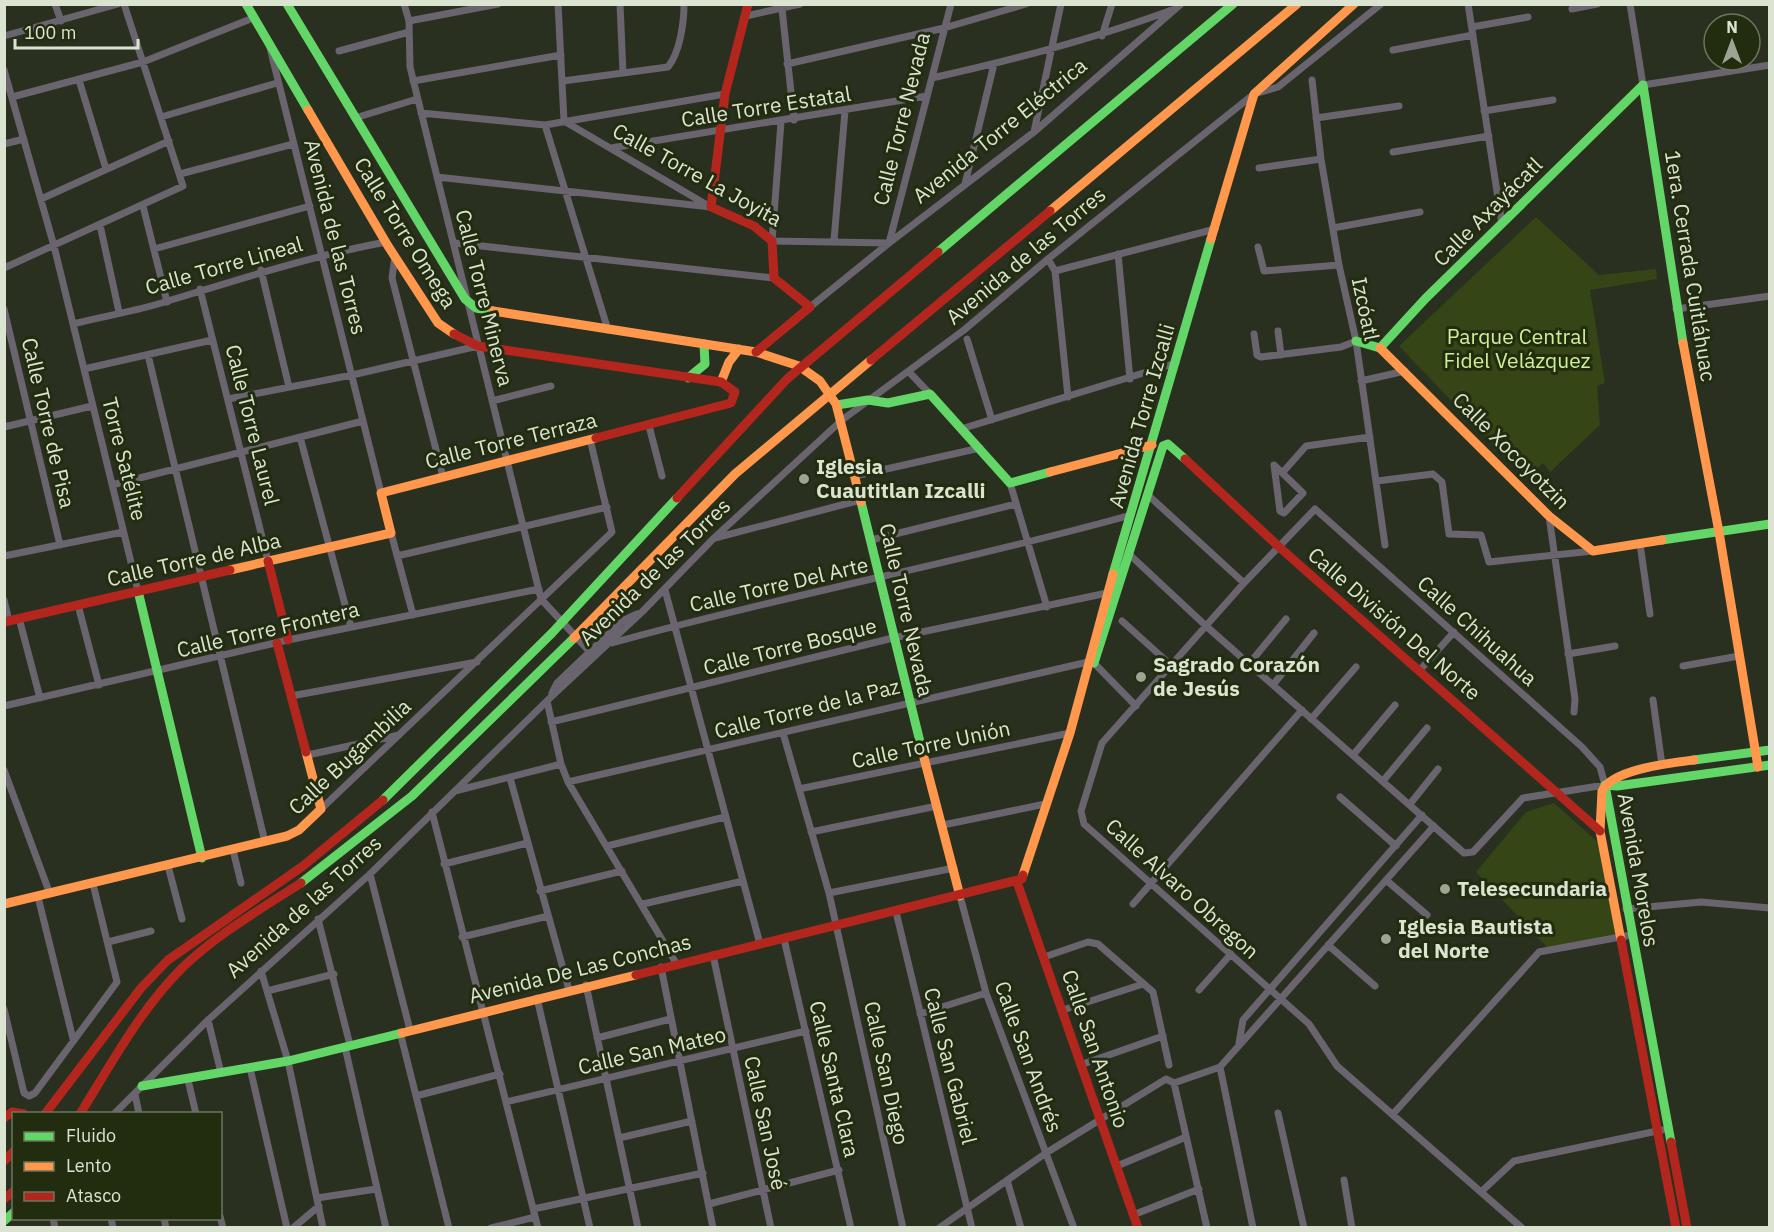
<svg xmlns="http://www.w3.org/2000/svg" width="1774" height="1232" viewBox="0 0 1774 1232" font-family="'IBM Plex Sans',sans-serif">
<rect width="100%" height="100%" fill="#2a301f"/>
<!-- green -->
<path fill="#354515" d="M1536,217L1599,275L1656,269L1657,279L1590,290L1605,383L1597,386L1600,425L1550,472L1543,463L1526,479L1399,346Z
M1554,803L1601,845L1616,935L1548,948L1476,872L1526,812Z"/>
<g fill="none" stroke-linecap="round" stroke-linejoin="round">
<!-- street -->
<path stroke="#69646e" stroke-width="7" d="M55,4L61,21
M404,4L409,21L410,67L541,599L590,652
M558,4L564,121
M620,4L623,73
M1468,4L1502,224
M1630,4L1643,85L1770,65
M782,9L794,120
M1572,9L1597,4
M746,16L800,4
M409,21L498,4
M1472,27L1528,17
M4,36L118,4
M1102,36L1112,4
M270,48L381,493
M1393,50L1473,35
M339,51L409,32
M787,64L944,28L1026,4
M4,70L54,246L138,591
M932,78C1014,60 1093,39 1172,10
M79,80L106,169
M1312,80L1321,159L1339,265L1356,341L1385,545
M413,81L561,55
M563,81L668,67C680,52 684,23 684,4
M12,97L143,62L253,18
M1484,111L1553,100
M421,113L545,125L725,94
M161,117L277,83
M355,118L417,99
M1316,118L1399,106
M564,121L707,205
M781,122L772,241L889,243L951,4
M545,125L608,330
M1034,132L1061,4
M4,144L24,139
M611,148L927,96
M1393,152L1489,136
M1259,168L1321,159
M180,174L293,144
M437,177L711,207
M965,184L994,64
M41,199L169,141
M143,206L167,302
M100,225L119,312
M1333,228L1420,212
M834,240L845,111
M454,243L774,278
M1258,247L1264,271L1339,265
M154,249L310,206
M1118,254L1130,379
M395,256L392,278L443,477
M1048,259L1055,271L1068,397
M4,268L183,186L124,4
M261,270L289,387
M1055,271L1215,229
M200,289L268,561
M810,307L889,243L1034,132L1181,4
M4,309L60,545
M1676,309L1770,296
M73,324C104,316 137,311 168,301C240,279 311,256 386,242
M1278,331L1281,355
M1254,334L1257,355L1261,357L1341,347L1356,341
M967,339L992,420
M148,355L265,842
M84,369L212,340
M910,373L930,394
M1361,381L1405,371
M228,399L352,375L478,346
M492,401L551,386
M649,426L662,476
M4,427L92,406
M961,429L1176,363
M300,437L351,627
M1274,465L1303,493L1284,513L1280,511Z
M1283,472L1306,446L1370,437
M855,476L980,448
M1377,481L1433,474L1442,482L1449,534L1481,535L1489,562L1593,551
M1010,483L1047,607
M112,485L363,421
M1148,495L1244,583
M1549,516L1575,699L1574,712
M391,533L413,615
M715,538L861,500
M871,540L1016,504
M1640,544L1650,614
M1130,555L1206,626L1464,853L1473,852L1523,798L1605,785L1600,767L1582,747L1315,509L1244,583L1102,743L1081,811L1084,824L1309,1024L1337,1066L1522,1228
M4,556L123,532
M397,556L607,507
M665,590L760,944
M4,600L9,621
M78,605L99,685
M19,618L40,698
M1122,621L1172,666
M612,643C784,595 959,563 1131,515
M1568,654L1615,646
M1249,664L1286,619
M1683,666L1739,656
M1420,670L1454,632
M1273,685L1314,633
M552,693L557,683L622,621L637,614
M291,696L477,662
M1653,700L1662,765
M547,701L561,764L568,782L676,963
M4,706L288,640L539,589
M1311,719L1356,667
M551,722L893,638L1107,593
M783,733L829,893L903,1228
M308,755L399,735
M1353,755L1395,705
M4,770L50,894
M510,778L569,990
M1383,781L1427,728
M568,782L1088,662L1094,663L1136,706
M799,789L1070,733
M455,791L561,764
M1340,797L1396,846
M1410,804L1438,769
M321,809L612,532L590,439
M432,812L538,1228
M943,825L1045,804
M811,832L937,806
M607,846L725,817
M233,850L241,883
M444,864L527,843
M168,866L182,919
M370,874L410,1030
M1386,880L1427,915
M540,891L622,871
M829,893L954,868
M960,896L986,993L1074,1228
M38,897L73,1039
M643,904L743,881
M1133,904L1302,710
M1626,909L1701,902L1770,908
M896,912L972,1228
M318,919L350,1045
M462,937L548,916
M784,939L851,1228
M108,942L151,931
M1328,945L1375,986
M713,955L771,1228
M1044,957L1088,942L1098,944L1153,992L1169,1065
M661,967L713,1228
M261,971L288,1061L323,1228
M586,985L638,1228
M1199,990L1231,954
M267,991L334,974
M537,998L590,1228
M4,1009L24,1093L29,1096L35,1093L117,982L93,884
M1063,1010L1143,984
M920,1014L986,993
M208,1020L221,1073
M400,1032L449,1228
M597,1038L670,1019
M1239,1043L1243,1020L1422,815
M345,1047L386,1228
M1083,1064L1163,1036
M1220,1067L1253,1228
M250,1068L287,1228
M188,1080L196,1114
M1174,1083L1207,1228
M135,1094L139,1114
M416,1096L500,1074
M506,1102L806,1031
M1278,1113L1304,1228
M114,1114L208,1020L370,874L551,697L642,612L713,539L842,420L964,330L1048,259L1254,94L1278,87L1381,4
M1393,1114L1539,952L1631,935
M619,1138L692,1121
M1117,1166L1186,1137
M1007,1180L1021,1228
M1344,1180L1352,1228
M1482,1191L1514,1161L1662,1130
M317,1198L376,1189
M709,1204L839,1170
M533,1209L703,1173
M1133,1215L1199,1189
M220,1216L223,1228
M53,1218L55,1228
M111,1218L113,1228
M164,1218L166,1228
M293,1228L319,1206
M491,1228L535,1217
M939,1228L1046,1153L1166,1079L1174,1083L1220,1067L1434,826"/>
<!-- fast -->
<path stroke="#63d668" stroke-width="9" d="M246,4L308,110
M287,4L465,299L476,308L493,311
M1643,85L1683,343
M938,252L1233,4
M1356,341L1380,348L1425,299L1643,85
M688,378L705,364L704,344
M837,405L868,400L888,403L930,394L1010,483L1050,472
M861,502L923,754
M1662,540L1770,524
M1113,574L1211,239
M138,591L202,858
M1094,663L1163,446L1168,444L1185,459
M1694,760L1770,750
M1605,785L1671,1142
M1605,785L1617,786L1770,765
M383,800L552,633L677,498
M301,883L412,796L574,638
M142,1086L288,1061L402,1033
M4,1221L14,1212"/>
<!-- slow -->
<path stroke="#ff974d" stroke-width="9" d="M308,110L388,246L438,323L454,334
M1050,211L1297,4
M1211,239L1254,94L1354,4
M493,311L756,352L799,366L820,381L836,404L861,502
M1683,343L1719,532L1758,767
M1380,348L1549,516L1593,551L1662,540
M721,382L729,362L739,349
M1050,472L1152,445
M230,570L391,533L381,493L596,438
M574,638L735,474L871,360
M923,754L960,896
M1023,875L1070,733L1113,574
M4,904L287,836L299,830L321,809L306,752
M1621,940L1600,831L1602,791C1612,769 1671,763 1694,760
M402,1033L636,975"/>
<!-- jam -->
<path stroke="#b3261e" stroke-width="9" d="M748,4L725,94L711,207L754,226L772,241L774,278L810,307L756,352
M454,334L478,346L721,382L735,392L731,403L596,438
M871,360L1050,211
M1185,459L1278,546L1600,831
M677,498L787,379L938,252
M268,561L288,640
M4,622L230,570
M277,643L306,752
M1017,882L1138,1228
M1621,940L1676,1228
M636,975L1022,879L1023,875
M45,1114L141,988L168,960L303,866L383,800
M80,1114C111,1064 140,1010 182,968C217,934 261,909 301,883
M4,1118L12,1112L24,1114
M1671,1142L1687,1228
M4,1161L14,1151
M4,1199L14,1191"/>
</g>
<!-- markers -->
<g fill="#9da493" stroke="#222c0f" stroke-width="2">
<circle cx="804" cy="479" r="6"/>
<circle cx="1141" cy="677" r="6"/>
<circle cx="1445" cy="889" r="6"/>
<circle cx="1386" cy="939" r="6"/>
</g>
<g text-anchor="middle" stroke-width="6" stroke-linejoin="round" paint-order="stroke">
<!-- street labels -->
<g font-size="21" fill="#dbe3d1" stroke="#222c0f">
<text transform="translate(766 107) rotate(-9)" y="7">Calle Torre Estatal</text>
<text transform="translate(902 119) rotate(-76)" y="7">Calle Torre Nevada</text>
<text transform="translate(1000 131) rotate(-39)" y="7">Avenida Torre Eléctrica</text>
<text transform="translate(697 175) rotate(29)" y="7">Calle Torre La Joyita</text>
<text transform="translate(1488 212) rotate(-45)" y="7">Calle Axayácatl</text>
<text transform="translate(405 233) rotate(58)" y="7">Calle Torre Omega</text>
<text transform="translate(335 237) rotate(76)" y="7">Avenida de las Torres</text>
<text transform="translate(1026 256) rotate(-40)" y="7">Avenida de las Torres</text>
<text transform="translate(224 266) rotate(-16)" y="7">Calle Torre Lineal</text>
<text transform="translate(1690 266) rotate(81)" y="7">1era. Cerrada Cuitláhuac</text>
<text transform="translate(484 298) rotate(76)" y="7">Calle Torre Minerva</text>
<text transform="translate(1365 309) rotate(78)" y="7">Izcóatl</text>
<text transform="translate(1142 416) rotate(-74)" y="7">Avenida Torre Izcalli</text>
<text transform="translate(48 423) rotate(77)" y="7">Calle Torre de Pisa</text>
<text transform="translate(252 425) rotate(76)" y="7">Calle Torre Laurel</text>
<text transform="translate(511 441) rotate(-14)" y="7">Calle Torre Terraza</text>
<text transform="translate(1511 451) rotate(45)" y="7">Calle Xocoyotzin</text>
<text transform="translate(124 459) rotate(76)" y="7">Torre Satélite</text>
<text transform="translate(194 560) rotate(-13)" y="7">Calle Torre de Alba</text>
<text transform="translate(655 572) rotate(-44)" y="7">Avenida de las Torres</text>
<text transform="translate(779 585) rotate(-13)" y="7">Calle Torre Del Arte</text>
<text transform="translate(906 610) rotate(77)" y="7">Calle Torre Nevada</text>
<text transform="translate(1394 624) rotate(41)" y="7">Calle División Del Norte</text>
<text transform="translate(268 630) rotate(-13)" y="7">Calle Torre Frontera</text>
<text transform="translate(1477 631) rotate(42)" y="7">Calle Chihuahua</text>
<text transform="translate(790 647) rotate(-14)" y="7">Calle Torre Bosque</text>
<text transform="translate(807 709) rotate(-14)" y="7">Calle Torre de la Paz</text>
<text transform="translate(931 745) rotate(-12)" y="7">Calle Torre Unión</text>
<text transform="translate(350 757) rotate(-43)" y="7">Calle Bugambilia</text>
<text transform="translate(1638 870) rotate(80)" y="7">Avenida Morelos</text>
<text transform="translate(1182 889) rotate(42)" y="7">Calle Alvaro Obregon</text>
<text transform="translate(304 907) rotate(-42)" y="7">Avenida de las Torres</text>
<text transform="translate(580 969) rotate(-14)" y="7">Avenida De Las Conchas</text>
<text transform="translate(1095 1049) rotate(71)" y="7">Calle San Antonio</text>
<text transform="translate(652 1051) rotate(-13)" y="7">Calle San Mateo</text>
<text transform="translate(1028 1057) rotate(70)" y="7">Calle San Andrés</text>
<text transform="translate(950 1066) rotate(76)" y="7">Calle San Gabriel</text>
<text transform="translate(886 1073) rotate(78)" y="7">Calle San Diego</text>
<text transform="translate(834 1079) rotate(77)" y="7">Calle Santa Clara</text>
<text transform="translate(765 1123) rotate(78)" y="7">Calle San José</text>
</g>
<!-- park labels -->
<g font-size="21" fill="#ceef96" stroke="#222c0f">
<text x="1517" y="344">Parque Central<tspan x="1517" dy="24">Fidel Velázquez</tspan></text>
</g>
<!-- poi labels -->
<g font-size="21" font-weight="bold" fill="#dbe3d1" stroke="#222c0f" text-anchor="start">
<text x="816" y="474">Iglesia<tspan x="816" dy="24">Cuautitlan Izcalli</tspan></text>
<text x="1153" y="672">Sagrado Corazón<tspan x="1153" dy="24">de Jesús</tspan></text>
<text x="1457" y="896">Telesecundaria</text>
<text x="1398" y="934">Iglesia Bautista<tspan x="1398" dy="24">del Norte</tspan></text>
</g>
</g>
<!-- border -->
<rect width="1774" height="1232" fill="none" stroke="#dbe3d1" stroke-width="12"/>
<!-- legend -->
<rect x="12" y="1112" width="210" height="108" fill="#222c0f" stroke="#6c755d" stroke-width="1.5"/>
<rect x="24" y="1132" width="30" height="9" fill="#63d668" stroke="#6c755d" stroke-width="1.5"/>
<text x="66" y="1142" font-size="18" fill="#dbe3d1">Fluido</text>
<rect x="24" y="1162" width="30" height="9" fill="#ff974d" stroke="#6c755d" stroke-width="1.5"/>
<text x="66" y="1172" font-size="18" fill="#dbe3d1">Lento</text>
<rect x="24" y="1192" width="30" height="9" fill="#b3261e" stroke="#6c755d" stroke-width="1.5"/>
<text x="66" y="1202" font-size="18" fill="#dbe3d1">Atasco</text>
<!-- north arrow -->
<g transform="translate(1732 42)"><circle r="28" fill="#222c0f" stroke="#6c755d" stroke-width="1.5"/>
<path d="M0-4.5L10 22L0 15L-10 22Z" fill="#9da493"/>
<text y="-9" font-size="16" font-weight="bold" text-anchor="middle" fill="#dbe3d1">N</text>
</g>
<!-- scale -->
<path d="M15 39v9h123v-9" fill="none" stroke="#dbe3d1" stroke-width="3"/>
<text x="24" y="39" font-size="18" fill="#dbe3d1" stroke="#222c0f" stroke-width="4.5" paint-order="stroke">100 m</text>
</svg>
